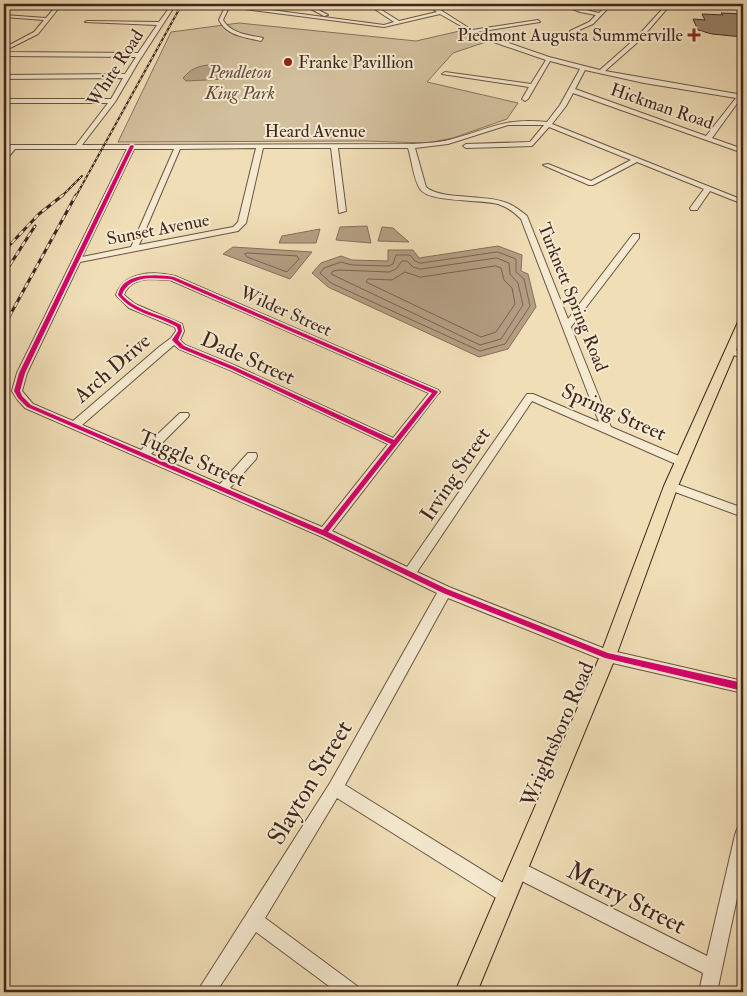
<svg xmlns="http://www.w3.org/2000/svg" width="747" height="996" viewBox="0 0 747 996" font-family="'IM FELL Double Pica',serif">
<rect width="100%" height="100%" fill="#f0deb7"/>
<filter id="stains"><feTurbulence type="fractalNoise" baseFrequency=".004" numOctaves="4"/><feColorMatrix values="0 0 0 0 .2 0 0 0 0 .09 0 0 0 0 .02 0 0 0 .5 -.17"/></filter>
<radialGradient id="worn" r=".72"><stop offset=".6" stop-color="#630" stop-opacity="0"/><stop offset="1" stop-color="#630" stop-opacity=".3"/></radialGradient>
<!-- green -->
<path fill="#d2bf9d" stroke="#88725e" d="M239,23L416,41L464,30L489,41L453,53L427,82L518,103L507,119L453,138L427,143L364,141L118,142L171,32Z"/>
<!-- water -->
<path fill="#b49f83" stroke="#856f5b" d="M209,65L222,70L221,78L226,79L186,81L183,78C191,69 197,66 209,65Z
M367,226L371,243L336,240L340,227Z
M382,227L393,228L409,242L378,241Z
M320,229L316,243H279L282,236Z
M498,246L522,255L521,271L528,274L536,307L508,349L479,357L328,287L312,273L321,263L341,256L352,260L388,261V250H413L419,258Z
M233,247L312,252L290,279L223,254Z"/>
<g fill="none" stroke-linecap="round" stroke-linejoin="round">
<!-- shore -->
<path stroke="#7a6250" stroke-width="1" d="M498,252L516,259V272L524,279L530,306L505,344L480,351L331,283L320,273L324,268L341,262L352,265L389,266L393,264L396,255H410L415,261L420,263Z
M248,253L297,256L299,259L287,272L247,257L245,254Z
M497,258L509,263L510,274L518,283L523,305L501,339L480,345L331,274L333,271L339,270L389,272L396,269L402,261H407L413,267L420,269Z
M496,266L501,268L504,280L512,288L515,304L496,332L481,337L366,282L368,279L392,280L405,272L420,277Z"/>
</g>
<!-- building -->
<path fill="#9b866e" stroke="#3f261e" d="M721,13L743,14V37L712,34L698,30L693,19L705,20L702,14L723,15Z"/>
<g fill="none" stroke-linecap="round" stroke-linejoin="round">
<!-- minor casing -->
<g stroke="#6b5444" stroke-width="2">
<path id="minor" d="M58,4H62L38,34L4,51V48L34,32L44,20L4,17V15L46,18Z
M172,4H176L139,61L115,102L82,145L411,144C424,143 437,143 449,140C489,130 503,117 547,122L560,105L580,69L550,61L528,99L525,101L522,99L529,87L442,74L445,72L531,84L546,60L482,38L440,14L384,27L229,7L223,20C231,34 249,35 263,38L261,41C245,37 227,36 219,20L225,7L208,8L206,7L226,4L384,25L394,22L367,4H372L399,21L437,12L426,4H431L472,30L538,20L540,22L477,32L549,57L600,70L636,38L667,4H671L640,40L605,71L743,95V99L741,98L712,138L743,149V153L573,93L566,106L552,124L743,200V204L710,191L697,210H691L690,208L704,189L637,162L593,185H589L543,165L548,164L591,181L631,160L549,127L532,146L466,148L463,146L466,144L530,142L544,125H508L448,144L415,148L426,187C439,200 487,194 507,203C515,206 521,211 527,216L568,319L633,234H639V238L571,327L611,427L686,459L687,462L682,466L678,465L532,401L417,572L449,587L608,650L743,681V693L608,662L448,598L345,785L513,889L515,895L513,901L507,903L501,901L337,798L265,918L357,986L360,992H337L256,932L216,992H197L330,783L437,593L320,536L25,408L17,399L12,391L17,373L127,149H15L6,160L4,161V155L8,149H4V145H76L108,103H4V99H111L123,78L4,79V75L125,74L136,57L4,56V52L138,53L157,25L85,22L87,21L159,22ZM585,70L644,83L736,98L706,136L575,89ZM256,148L238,222L233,227L139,245L180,149ZM263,148H331L339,213L346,211L338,148H408C412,160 413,178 420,189C429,203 481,199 498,204C507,207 514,212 521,219L599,422L533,394H527L407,567L332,531L438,394L440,392L438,390L175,276C154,271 124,271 116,295L129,308L175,327L176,331L171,338L159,347L73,421L33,404L22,391L27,373L80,262L238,231L246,223ZM134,149H174L131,247L82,257ZM150,279L170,280L429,393L393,438L236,366L185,345L180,340L184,331L182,324L135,304L124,295C128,283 138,280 150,279ZM174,345L179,349L230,370L388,444L322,527L230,488L256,459L257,456L256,453H248L220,484L151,454L188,417L189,415L188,413H180L141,450L82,425Z
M302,4H307L328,15L324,16Z
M560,4L599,13L608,4H612L593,24L572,33L570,31L589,22L596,15L580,12Z
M730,348L743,352V358L727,353L725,351Z
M671,482L743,508V517L667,489L665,486Z
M743,827V870L717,992H699L703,973L512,876L510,870L512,864L518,862L524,864L707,956L735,835L737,829Z"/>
</g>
<!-- major casing -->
<g stroke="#3f261e" stroke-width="2">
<path id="major" d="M743,319V334L678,486L616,656L477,992H455L600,656L664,486L738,322Z"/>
</g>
<!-- minor -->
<use href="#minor" fill="#f5ead0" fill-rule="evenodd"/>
<!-- major -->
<use href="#major" fill="#f0deb7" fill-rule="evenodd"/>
<!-- rail-far1 casing -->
<g stroke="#3f261e" stroke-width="2">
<path id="rail-far1" d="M62,196L82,176
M76,196L182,4"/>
</g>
<!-- rail casing -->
<g stroke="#3f261e" stroke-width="3">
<path id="rail" d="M4,251L39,214L63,195
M4,274L35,226
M4,326L76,195"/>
</g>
<!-- rail-far1 -->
<use href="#rail-far1" stroke="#f5ead0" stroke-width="1" stroke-dasharray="3" stroke-linecap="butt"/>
<!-- rail -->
<use href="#rail" stroke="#f5ead0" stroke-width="2" stroke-dasharray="5.5" stroke-linecap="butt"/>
<!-- cycleway casing -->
<g stroke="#f5ead0" stroke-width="3">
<path id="cycleway" d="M132,145L134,146L25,373L20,391L22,396L31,405L323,530L391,444L231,369L180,348L172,340L178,331L177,327C157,315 133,314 118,295C118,293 120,289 121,287C130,273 159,274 174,277L437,391L438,392L328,532L447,589L608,653L743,683V691L605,658L443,593L322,535L27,407L18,398L14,391L19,373L130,146ZM150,278L171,279L432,393L394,440L235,367L184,346L178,340L182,331L181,325C162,314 137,312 122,295C127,282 138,279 150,278Z"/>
</g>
<!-- cycleway -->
<use href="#cycleway" fill="#d6006c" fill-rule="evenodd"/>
</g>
<!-- markers -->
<g fill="#8f2418" stroke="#f5ead0" stroke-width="2">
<path d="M691.5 27.5h5v5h5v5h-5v5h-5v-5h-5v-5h5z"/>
<circle cx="288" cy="62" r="5"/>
</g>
<g text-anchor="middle" stroke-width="4" stroke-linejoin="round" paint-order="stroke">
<!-- far-poi labels -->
<g font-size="18" fill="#3f261e" stroke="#f5ead0" text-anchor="end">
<text x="683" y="41">Piedmont Augusta Summerville</text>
<text x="298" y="68" text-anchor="start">Franke Pavillion</text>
</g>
<!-- far-street labels -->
<g font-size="18" fill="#3f261e" stroke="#f5ead0">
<text transform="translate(115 68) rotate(-57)" y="6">White Road</text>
<text transform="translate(662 106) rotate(19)" y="6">Hickman Road</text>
<text x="315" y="137">Heard Avenue</text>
<text transform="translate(158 229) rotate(-11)" y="6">Sunset Avenue</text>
<text transform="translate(573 297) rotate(68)" y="6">Turknett Spring Road</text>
<text transform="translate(286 311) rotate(24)" y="6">Wilder Street</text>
</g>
<!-- far-park labels -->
<g font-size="18" font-style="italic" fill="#644c3e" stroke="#f5ead0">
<text x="240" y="78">Pendleton<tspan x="240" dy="21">King Park</tspan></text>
</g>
<!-- street labels -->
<g font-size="21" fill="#3f261e" stroke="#f5ead0">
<text transform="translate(248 358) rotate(24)" y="7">Dade Street</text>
<text transform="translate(112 368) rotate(-41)" y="7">Arch Drive</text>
<text transform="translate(614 412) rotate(24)" y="7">Spring Street</text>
<text transform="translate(192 458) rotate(23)" y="7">Tuggle Street</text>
<text transform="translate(455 474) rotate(-56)" y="7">Irving Street</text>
<text transform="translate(557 734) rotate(-67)" y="7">Wrightsboro Road</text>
</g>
<!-- near-street labels -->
<g font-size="25" fill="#3f261e" stroke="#f5ead0">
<text transform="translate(309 782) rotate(-59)" y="9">Slayton Street</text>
<text transform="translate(627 897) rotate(27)" y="9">Merry Street</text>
</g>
</g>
<!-- margin -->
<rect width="747" height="996" fill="none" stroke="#f0deb7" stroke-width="20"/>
<rect x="5" y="5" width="737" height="986" fill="none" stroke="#3f261e" stroke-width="2.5"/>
<rect x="10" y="10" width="727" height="976" fill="none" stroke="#3f261e"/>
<rect width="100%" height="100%" filter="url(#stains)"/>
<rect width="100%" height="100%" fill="url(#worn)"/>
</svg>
